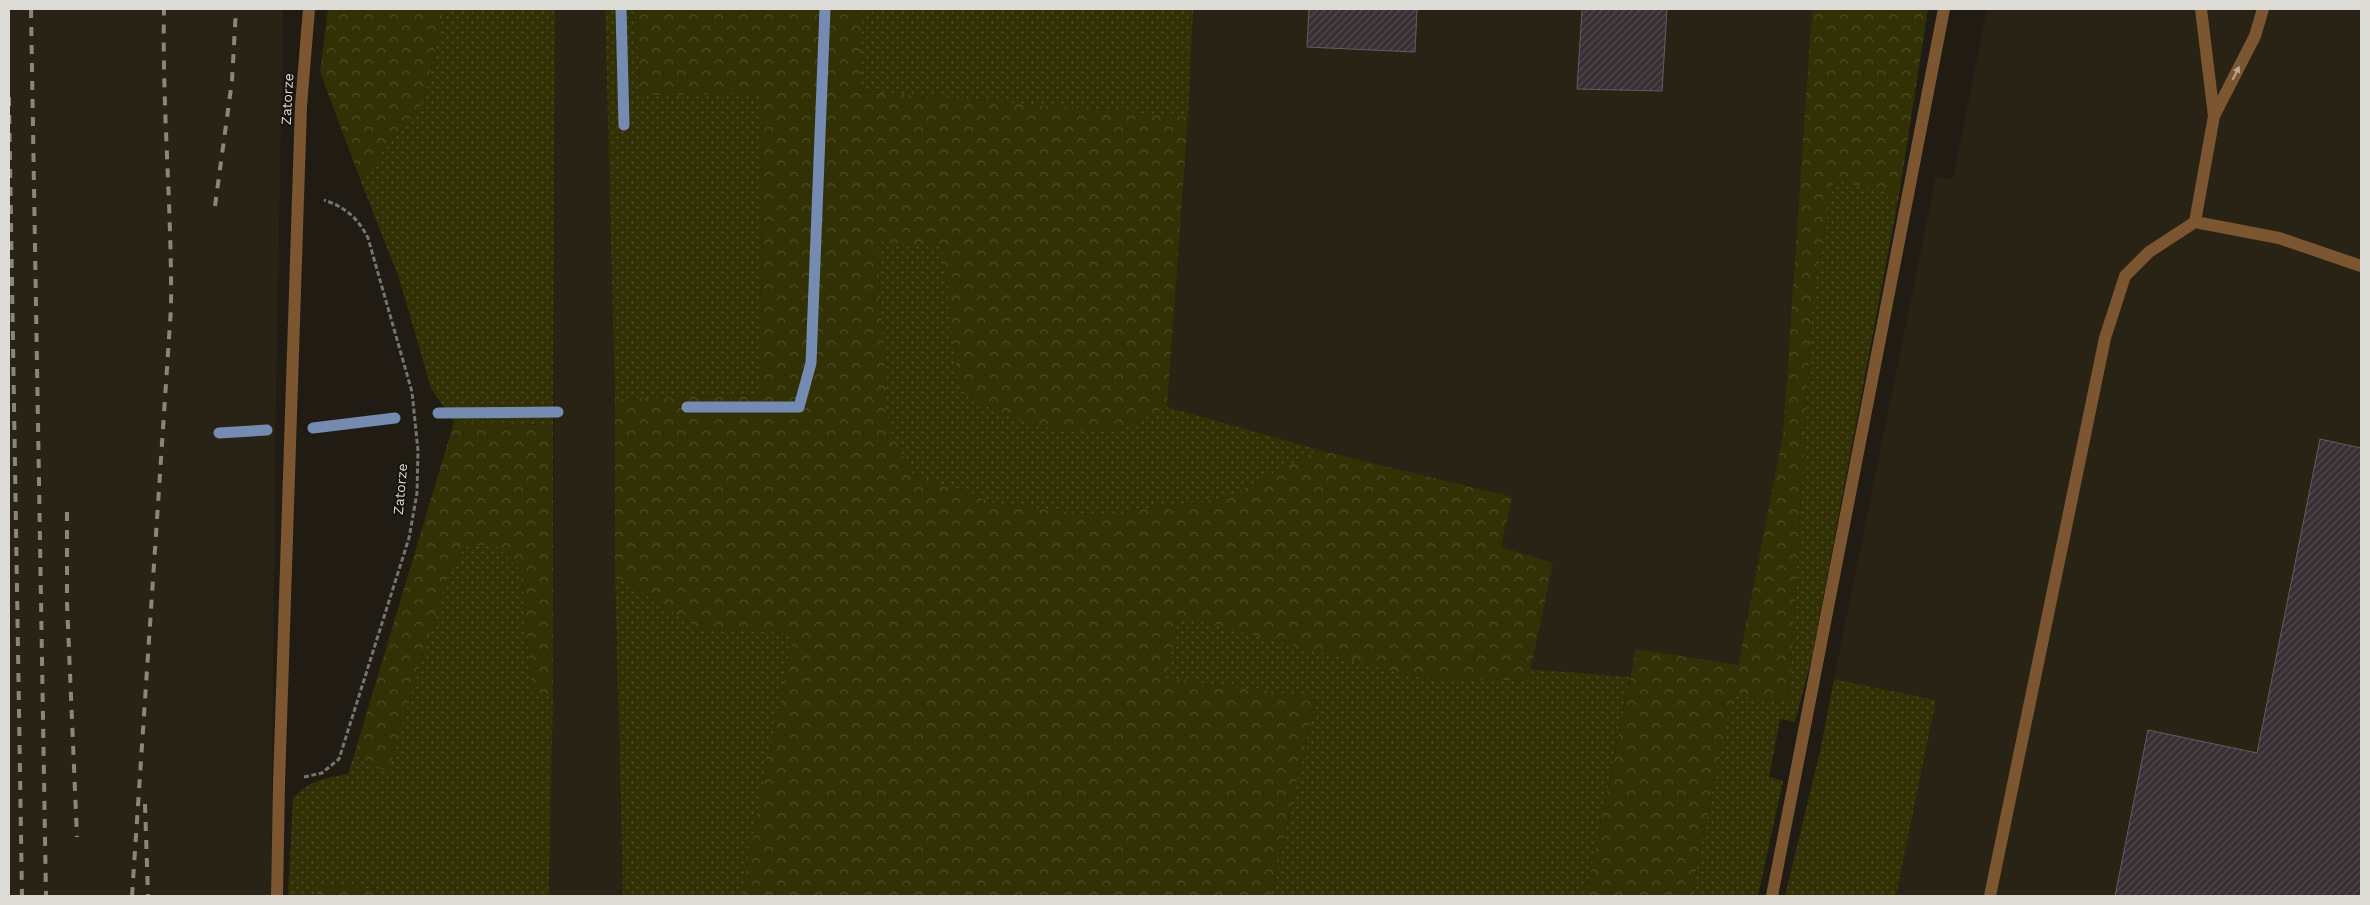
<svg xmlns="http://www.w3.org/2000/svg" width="2370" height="905" viewBox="0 0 2370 905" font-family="'Work Sans',sans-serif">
<defs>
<pattern id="green-dots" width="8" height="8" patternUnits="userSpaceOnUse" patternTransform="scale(1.25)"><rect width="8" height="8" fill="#313105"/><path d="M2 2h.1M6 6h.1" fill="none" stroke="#4e4e29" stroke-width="1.8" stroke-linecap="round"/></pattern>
<pattern id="forest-crowns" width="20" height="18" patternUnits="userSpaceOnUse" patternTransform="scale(1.25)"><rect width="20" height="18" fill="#313105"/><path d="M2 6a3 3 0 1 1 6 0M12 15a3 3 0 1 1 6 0" fill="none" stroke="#4e4e29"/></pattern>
<pattern id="building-hatch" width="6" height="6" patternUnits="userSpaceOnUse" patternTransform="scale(1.25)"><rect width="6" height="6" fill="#382e33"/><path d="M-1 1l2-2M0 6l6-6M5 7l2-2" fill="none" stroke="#544c50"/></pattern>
</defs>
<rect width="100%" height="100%" fill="#201c14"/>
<!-- built -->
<path fill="#292315" d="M9,9H283L275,452L271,896H9Z
M555,9H605L615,399V575L623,896H549L553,694Z
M840,9H1812L1783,434L1732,695L1630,677L1529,669L1179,615L815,634Z
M1987,9H2361V896H1896L1936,700L1834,679L1936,176L1953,179Z"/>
<!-- green -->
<path fill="url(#green-dots)" d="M444,9H555L553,425L454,422L431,388L399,278L360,179L424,101Z
M605,9H637L639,96L762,93L761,395L615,399Z
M863,9H1193L1188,117L859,91Z
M1834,179L1899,195L1812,657L1795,722L1780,719L1769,777L1783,781L1758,896H1691L1732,695L1789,701L1813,295Z
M877,241L942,245L959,388L1122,429L1167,407L1319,450L1225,498L1100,515L996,504L910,472L888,424Z
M465,545L497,546L521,571L532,692L553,694L549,896H379L380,889L319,885L317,896H288L293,799C306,781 327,778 348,774L354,755L388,771L445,584Z
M615,575L699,629L794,633L741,896H623Z
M1179,615L1416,677L1528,681L1529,669L1630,677L1586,896H1271L1316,698L1165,678Z
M1834,679L1936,700L1896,896H1785L1820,752Z"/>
<!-- forest -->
<path fill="url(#forest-crowns)" d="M328,9H444L424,101L360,179L320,72Z
M637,9H863L859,91L1188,117L1167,407L1122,429L1063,432L999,414L959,388L942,245L877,242L888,424L910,472L996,504L1100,515L1225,498L1319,450L1512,497L1501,547L1553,563L1528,681L1416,677L1179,616L1166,678L1316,697L1271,896H741L794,633L699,629L615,575V399L761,395L762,93L639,96Z
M1812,9H1928L1899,195L1834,180L1813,295L1789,701L1732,696L1691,896H1586L1636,649L1738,665L1783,434Z
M454,422L553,425V694L532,693L521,571L497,546L465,545L445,584L388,772L354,755Z
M318,884L380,889L379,896H317Z"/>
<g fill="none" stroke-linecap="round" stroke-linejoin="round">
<!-- stream -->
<path stroke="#758bb2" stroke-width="11" d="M621,9L624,125
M687,407H799L811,363L825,9
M438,413L558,412
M313,428L395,418
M219,433L267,430"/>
</g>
<!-- building -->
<path fill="url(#building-hatch)" stroke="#665b60" d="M1309,9H1417L1415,52L1307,47Z
M1582,9H1667L1662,91L1577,89Z
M2320,439L2361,448V896H2115L2148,730L2257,753Z"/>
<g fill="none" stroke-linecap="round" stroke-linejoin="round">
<!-- path -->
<path stroke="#77746d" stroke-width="3" stroke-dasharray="5 2.5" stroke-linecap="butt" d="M304,777L322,773L339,759L409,538L417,493L418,451L412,392L368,238C358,218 345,207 324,200"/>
<!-- lane -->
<path stroke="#7b5631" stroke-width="12" d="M2214,116L2255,36L2263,9
M2195,222L2279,238L2361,266
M277,896L279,783L301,106L309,9
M1772,896L1944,9
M1990,896L2105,338L2125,276L2149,252L2195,222L2214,116L2201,9"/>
<!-- rail -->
<path stroke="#898680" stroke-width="4" stroke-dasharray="9 9" stroke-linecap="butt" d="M31,9L46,896
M9,97L22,896
M215,206L232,81L236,9
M67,512V603L77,837
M145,804L148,896
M132,896L171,308C172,208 162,109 164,9"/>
</g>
<!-- one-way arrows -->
<defs><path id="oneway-solid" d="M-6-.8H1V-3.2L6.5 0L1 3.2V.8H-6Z" transform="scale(1.25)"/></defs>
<use fill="#b6a693" href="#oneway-solid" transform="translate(2236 73) rotate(-63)"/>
<g text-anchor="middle" stroke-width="4" stroke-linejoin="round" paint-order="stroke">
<!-- street labels -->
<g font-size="14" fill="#dddbd5" stroke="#16130b">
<text transform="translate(287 99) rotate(-87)" y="5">Zatorze</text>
<text transform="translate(400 489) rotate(-85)" y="5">Zatorze</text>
</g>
</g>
<!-- border -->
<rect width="2370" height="905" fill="none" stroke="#dddbd5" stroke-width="20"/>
</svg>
